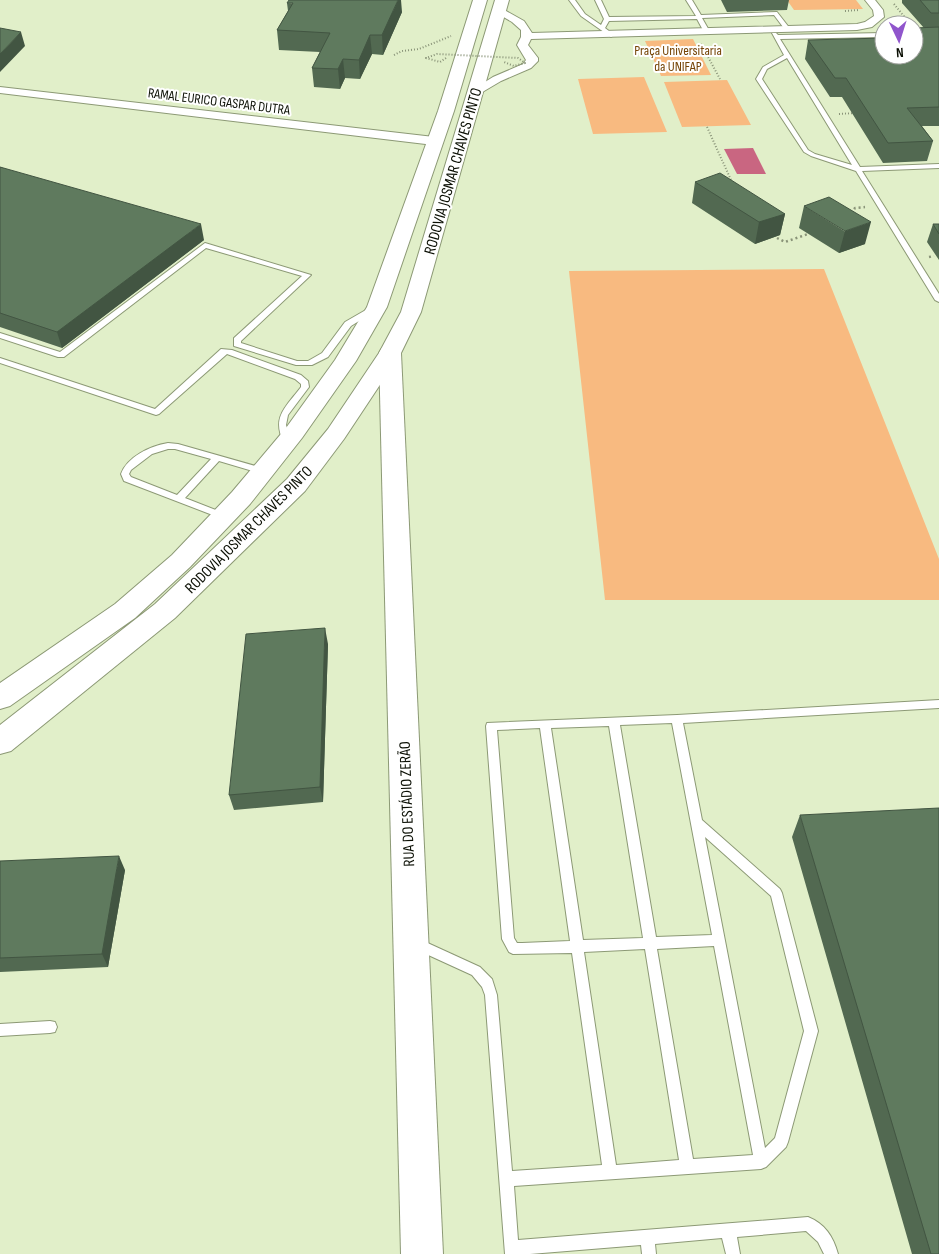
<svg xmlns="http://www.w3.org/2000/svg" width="939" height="1254" viewBox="0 0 939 1254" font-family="'Sofia Sans Condensed',sans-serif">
<rect width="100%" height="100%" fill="#e1efc9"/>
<!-- green -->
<path fill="#f8ba80" d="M787,0H856L863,9L794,10Z
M693,39L711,75L661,76L645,41Z
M644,77L667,132L593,134L578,79Z
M727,80L751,125L682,127L664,82Z
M824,269L939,559V600H605L569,271Z"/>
<!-- water -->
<path fill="#c96681" d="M753,148L766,174H737L724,149Z"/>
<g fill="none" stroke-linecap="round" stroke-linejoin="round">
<!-- lane casing -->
<g stroke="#8c9975" stroke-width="2">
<path id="lane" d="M569,0H575L585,14L601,25L604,19L595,0H601L609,17L696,16L686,0H692L701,15L777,12L791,30L786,31L774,15L702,18L710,32L707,34L704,32L697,19L609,21L605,28L614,35L611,37L581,16Z
M772,33H776L778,35L884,33V37L780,39L860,167L939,164V168L862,171L939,294V302L935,300L856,171L811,156L804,152L756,79L763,67L784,55ZM787,58L852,165L815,154L808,150L762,79L767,69Z
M205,243L311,275L241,341V343L297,361H308L322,353L345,322L371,307H377L378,309L351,326L328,357L312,365H296L234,346V338L302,276L206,248L64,357H58L0,338V333L60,352Z
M221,349L232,350L301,375L308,381L309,387L288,415L286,425L291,441L290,443H284C271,417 286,407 301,387V384L295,379L227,354L159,414L156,415L0,363V358L155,409Z
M168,443L178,444L266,469L267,471L263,474L219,461L185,498L226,514L228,516L226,518L223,519L124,481L121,474C127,457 150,446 168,443ZM168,449H175L211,459L177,495L131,477L129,474L131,470L152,454Z
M939,700V708L683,723L702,820L780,889L782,893L818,1031L788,1142L786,1147L766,1167L761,1169L514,1186L518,1240L808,1217C825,1224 833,1236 838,1254H824L818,1242L806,1231L737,1237L740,1254H726L722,1238L655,1244L656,1254H642L641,1245L530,1254H505L485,995L482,987L472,975L413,948L411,944L413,940L417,938L421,940L480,967L492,979L497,995L512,1171L602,1165L572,953L513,954L509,952L502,939L486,726L487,723L677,715ZM672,723L712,935L656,937L620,725ZM609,726L643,938L583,940L551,728ZM540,728L570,941L522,943H517L514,938L497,730ZM705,837L771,896L804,1031L775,1138L765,1148ZM714,946L753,1155L693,1159L657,949ZM645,949L679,1160L616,1165L584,952Z
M50,1021L55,1022L57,1027L55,1032L50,1033L0,1036V1024Z"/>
</g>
<!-- street casing -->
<g stroke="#8c9975" stroke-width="2">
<path id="street" d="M865,0H875L883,10L884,17L872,27L857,30L531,39L528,45L538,58V61L531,68L501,81L479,94H471L469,92L493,77L523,64L526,60L517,45L521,37V30L512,22L495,12L494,10L495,8L499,7L524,21L532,33L857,24L865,22L874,16L873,10Z
M0,87L434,137L440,141L434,145L0,93Z"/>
</g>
<!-- secondary casing -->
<g stroke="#8c9975" stroke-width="2">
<path id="secondary" d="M390,347L398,348L401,353L443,1254H401L379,353L382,348Z"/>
</g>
<!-- primary casing -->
<g stroke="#8c9975" stroke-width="2">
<path id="primary" d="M473,0H487L454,111L387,307L356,361L302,438L250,504L190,567L135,618L10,706L0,709V683L115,604L172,555L232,492L286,428L335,360L367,307L438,111Z
M495,0H509L421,312L401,353L344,439L305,491L175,618L11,751L0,754V725L155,604L287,479L328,429L379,353L401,312Z"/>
</g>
<!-- path-far1 -->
<path stroke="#899378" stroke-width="2" stroke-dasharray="1 2" stroke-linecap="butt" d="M894,4L911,25
M845,11L859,10
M701,44L720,79
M394,55L402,51L419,49L451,36
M839,114L855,113
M707,127L731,180L729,183"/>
<!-- path -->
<path stroke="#899378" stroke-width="2.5" stroke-dasharray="2 3" stroke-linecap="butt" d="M851,213L855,208L865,207
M777,238L785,242L808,234
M929,257L934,256"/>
<!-- lane -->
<use href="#lane" fill="#fff" fill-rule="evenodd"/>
<!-- street -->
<use href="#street" fill="#fff" fill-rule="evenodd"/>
<!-- secondary -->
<use href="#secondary" fill="#fff" fill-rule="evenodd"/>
<!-- primary -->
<use href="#primary" fill="#fff" fill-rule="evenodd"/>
<!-- path-bridge -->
<path stroke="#899378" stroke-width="2" stroke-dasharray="1 2" stroke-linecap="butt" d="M446,58L440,62L426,58L437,54L518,58L525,63L514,66L504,62"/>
</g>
<!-- wall -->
<path fill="#526951" d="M721,0H789L787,10L727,12Z
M902,0H939V126H922L933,141L927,161L883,163L842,97H830L805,59L808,40L884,55L924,28L902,3Z
M287,3L402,12L383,55L372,54L360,79L345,78L340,89L314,87L312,68L320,52L279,50L277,30L288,11Z
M0,167L204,240L62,348L0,327Z
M695,182L785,214L780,235L755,244L692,203Z
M804,206L865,244L839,253L799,228Z
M933,224H939V260L927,242Z
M328,644L323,802L234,810L229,795Z
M800,815L939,1254H912L792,837Z
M0,861L125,870L108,967L0,972Z"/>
<!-- shaded-wall -->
<path fill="#425542" d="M398,0H401L402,12L383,55L382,35Z
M21,32L25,46L0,72V54Z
M370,35L372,54L360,79L359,60Z
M343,59L345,78L340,89L338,69Z
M785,214L780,235L755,244L759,222Z
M871,222L865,244L839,253L845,231Z
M201,224L204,240L62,348L57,332Z
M325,628L328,644L323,802L320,787Z
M119,856L125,870L108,967L102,954Z"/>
<!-- building -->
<path fill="#5f7a5e" stroke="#425542" d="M289,0H398L382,35H370L359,60L343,59L338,69L312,68L330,33L277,30L293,3H287Z
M920,0H939V13H931Z
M939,27V107L907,108L933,141L888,143L846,78H835L808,40L884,38V55H914V28Z
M0,28L21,32L0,54Z
M0,167L201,224L57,332L0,313Z
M720,173L785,214L759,222L695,182Z
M829,197L871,222L845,231L804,206Z
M933,224H939V234Z
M325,628L320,787L229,795L246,634Z
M939,808V1254H931L800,815Z
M119,856L102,954L0,958V861Z"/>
<g text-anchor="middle" stroke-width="4" stroke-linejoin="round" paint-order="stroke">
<!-- far-park labels -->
<g font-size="14" fill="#754406" stroke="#fff">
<text x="678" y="55">Praça Universitaria<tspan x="678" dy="16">da UNIFAP</tspan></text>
</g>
<!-- far-street labels -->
<g font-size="14" fill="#0b0f04" stroke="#fff">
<text transform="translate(219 101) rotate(7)" y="5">RAMAL EURICO GASPAR DUTRA</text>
</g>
<!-- street labels -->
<g font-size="16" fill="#0b0f04" stroke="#fff">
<text transform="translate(452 171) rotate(-74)" y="6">RODOVIA JOSMAR CHAVES PINTO</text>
<text transform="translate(248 529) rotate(-45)" y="6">RODOVIA JOSMAR CHAVES PINTO</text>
<text transform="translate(406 804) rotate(-92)" y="6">RUA DO ESTÁDIO ZERÃO</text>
</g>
</g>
<!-- north arrow -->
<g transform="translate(899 40) rotate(176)"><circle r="24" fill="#ffffff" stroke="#9d9f9b"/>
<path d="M0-4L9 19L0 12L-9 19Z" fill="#9055cc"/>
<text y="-8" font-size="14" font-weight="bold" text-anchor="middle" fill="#0b0f04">N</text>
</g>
</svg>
